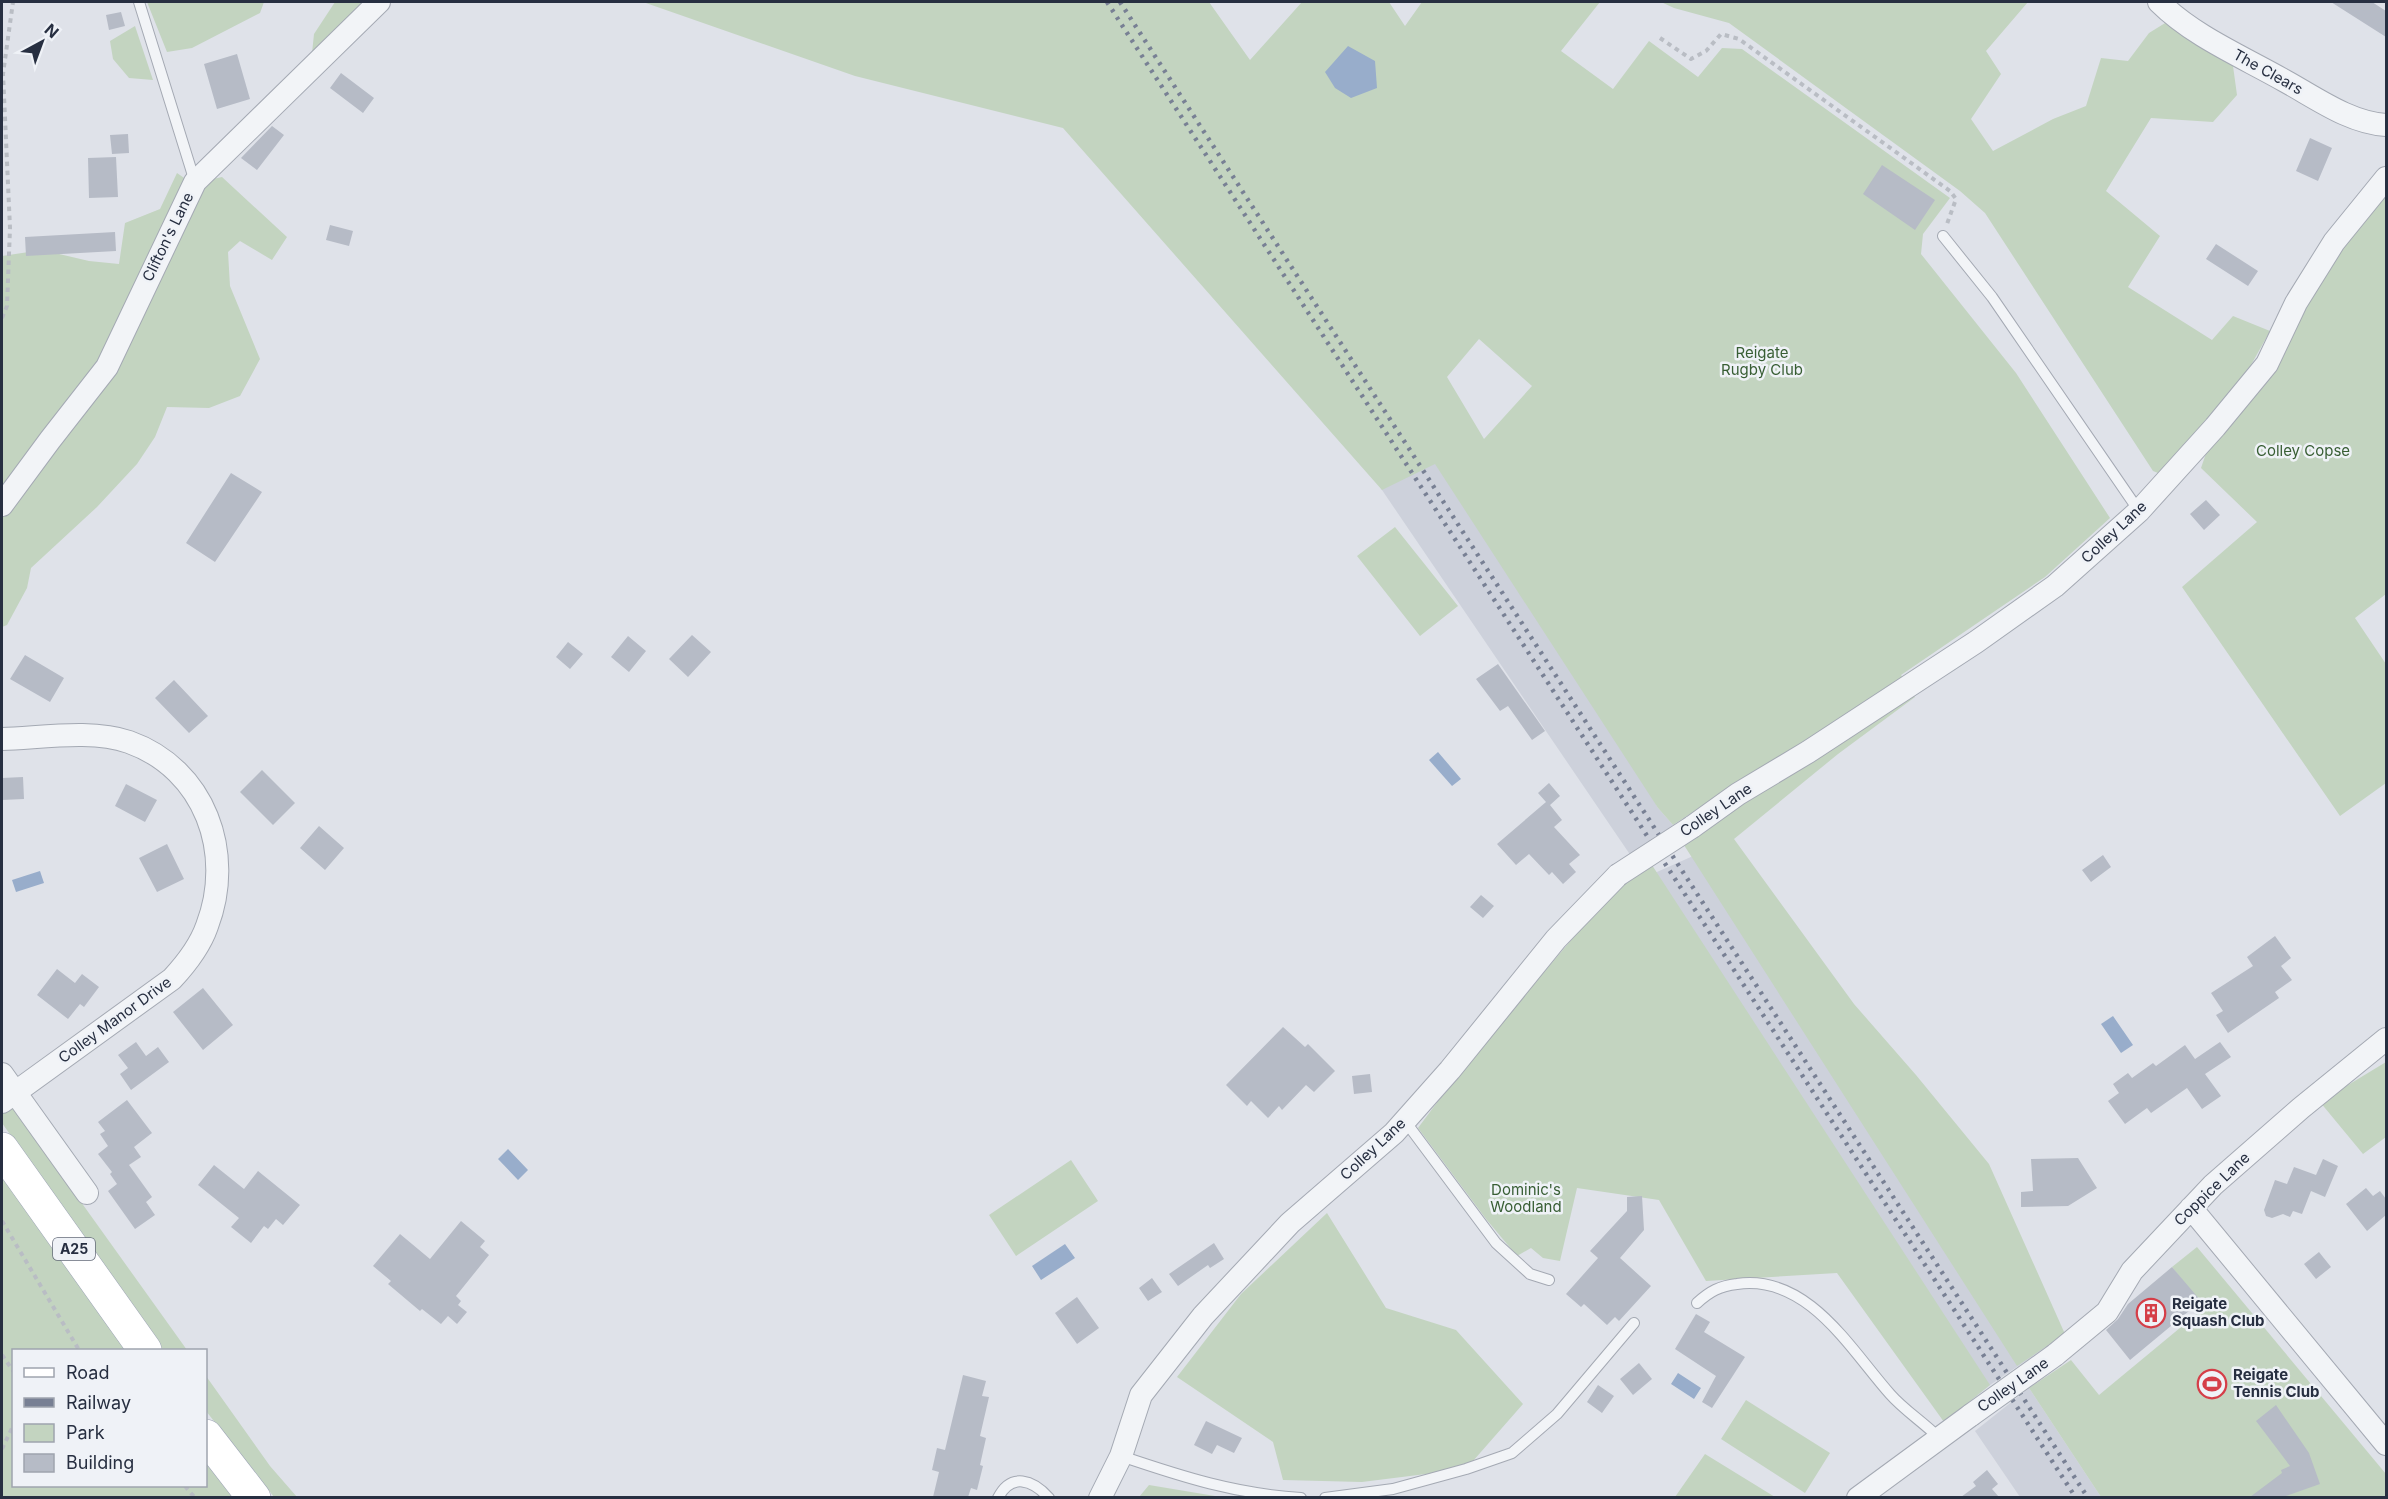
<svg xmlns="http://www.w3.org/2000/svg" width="2388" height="1499" viewBox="0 0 2388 1499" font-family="Inter,sans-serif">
<rect width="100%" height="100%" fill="#dfe2e9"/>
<!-- built -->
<path fill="#cdd1db" d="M1056,2H1209L1658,808L1673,825L1631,856L1382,490Z
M1709,849L2061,1337L1990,1385L1944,1422L1641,879Z
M2029,1388L2101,1497H2020L1975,1431Z"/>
<!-- green -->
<path fill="#c3d4c0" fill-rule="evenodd" d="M147,2H264L260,13L192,48L167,52Z
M335,2H368L312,53L314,34Z
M643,2H1209L1250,60L1302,2H1389L1405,26L1422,2H1600L1561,51L1613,89L1649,41L1698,77L1722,48L1742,49L1950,198L1923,234L1921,254L2016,373L2110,518L2045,577L1901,675L1915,697L1838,754L1734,839L1854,1004L1916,1075L1989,1164L2065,1334L2017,1366L1682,842L1704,827L1693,812L1673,825L1658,808L1435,464L1382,490L1063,128L855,76ZM1479,339L1532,386L1484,439L1447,377Z
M1661,2H2028L1986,51L2001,74L1971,119L1993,151L2053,119L2086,106L2101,58L2128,61L2149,33L2170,20L2233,66L2237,95L2213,122L2151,118L2106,191L2160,236L2128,287L2212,340L2233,316L2270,331L2246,374L2163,475L2153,471L1985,213L1960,191L1729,23L1674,8Z
M135,26L153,80L129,78L113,59L110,41Z
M177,173L190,182L116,337L2,497V256L42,250L89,261L119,264L125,223L160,209Z
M222,177L287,237L272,260L240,241L228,252L230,286L260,359L240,396L209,408L167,407L155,437L137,464L97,507L31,568L27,588L7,625L2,627V513L51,445L204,181Z
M2386,178V594L2355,618L2386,664V783L2340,816L2182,587L2257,522L2201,468L2215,427Z
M1395,527L1458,606L1420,636L1357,556Z
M1650,862L1990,1385L1944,1422L1837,1273L1706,1281L1659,1200L1577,1188L1560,1261L1543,1258L1531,1248L1517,1256L1486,1219L1418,1128L1462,1069L1622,880Z
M2386,1062V1137L2363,1154L2320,1102Z
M2,1089L23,1121L187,1350H162L2,1123Z
M2,1149L145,1350H14V1486H206V1436L254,1497H2Z
M1071,1160L1098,1201L1016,1256L989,1215Z
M1327,1213L1386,1308L1456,1330L1523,1404L1466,1469L1362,1482L1283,1480L1273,1442L1177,1377L1241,1294Z
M2197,1247L2386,1474V1497H2101L2029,1388L2071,1360L2099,1395L2204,1308L2172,1267Z
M206,1376L270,1466L297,1497H274L206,1411Z
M1746,1400L1830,1453L1805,1493L1721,1439Z
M1705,1454L1775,1497H1675Z
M1149,1485L1221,1497H1139Z"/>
<!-- water -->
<path fill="#98adcb" d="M1348,46L1375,61L1377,88L1351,98L1335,88L1325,72Z
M1438,752L1461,779L1452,786L1429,760Z
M40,871L44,883L16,892L12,880Z
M2113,1016L2133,1045L2121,1053L2101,1024Z
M508,1149L528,1170L518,1180L498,1159Z
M1065,1244L1075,1258L1041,1280L1032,1266Z
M1678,1373L1701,1388L1694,1399L1671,1384Z"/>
<!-- building -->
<path fill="#b6bbc6" d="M2331,2H2372L2386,11V37Z
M121,12L125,26L109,30L106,15Z
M237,54L250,99L217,109L204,64Z
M341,73L374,98L363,113L330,88Z
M272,126L284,135L257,170L241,158Z
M128,134L129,153L112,154L110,135Z
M2310,138L2332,148L2318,181L2296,171Z
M116,157L118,197L89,198L88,158Z
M1882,165L1935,200L1915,230L1863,194Z
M330,225L353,231L349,246L326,240Z
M115,232L116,251L26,256L25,237Z
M2216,244L2258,271L2248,286L2206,259Z
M231,473L262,492L215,562L186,543Z
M2206,500L2220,515L2204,530L2190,514Z
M692,635L711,652L688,677L669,659Z
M628,636L646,651L629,672L611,657Z
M568,642L583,654L570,669L556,657Z
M25,655L64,678L50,702L10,679Z
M1498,664L1545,731L1532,740L1508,706L1500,711L1476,679Z
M174,680L208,716L189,733L155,698Z
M262,770L295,803L273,825L240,792Z
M23,777L24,799L2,800V778Z
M1549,783L1560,796L1550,805L1562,820L1554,827L1580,855L1569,864L1576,872L1563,884L1552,872L1549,875L1529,854L1516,865L1497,844L1546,802L1538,793Z
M126,784L157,800L145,822L115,806Z
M319,826L344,848L325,870L300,848Z
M167,844L184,879L157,892L139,858Z
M2103,855L2111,867L2091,882L2082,870Z
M1481,895L1494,906L1483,918L1470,907Z
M2275,936L2291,958L2281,966L2292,980L2275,992L2279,998L2228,1033L2216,1015L2223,1011L2211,993L2253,966L2247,957Z
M57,969L75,983L82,974L99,987L84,1007L80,1004L68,1019L37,995Z
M203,988L233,1025L203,1050L173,1012Z
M1283,1027L1305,1047L1308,1044L1335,1071L1314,1092L1306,1085L1282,1110L1279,1106L1268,1118L1251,1101L1247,1106L1226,1085Z
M136,1042L146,1056L158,1047L169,1062L131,1090L120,1074L128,1068L118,1055Z
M2220,1042L2231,1057L2205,1074L2221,1096L2202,1109L2187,1088L2151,1113L2147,1108L2125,1124L2108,1101L2119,1093L2113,1084L2128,1073L2132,1078L2153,1063L2156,1066L2185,1045L2195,1059Z
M1370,1074L1372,1092L1354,1094L1352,1076Z
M127,1100L152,1133L134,1147L141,1157L129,1165L152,1197L146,1202L155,1215L135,1229L108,1191L117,1184L110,1174L112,1172L98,1154L108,1146L100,1134L105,1131L98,1122Z
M2078,1158L2097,1188L2068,1206L2021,1207V1192L2033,1191L2031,1159Z
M2323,1159L2338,1166L2325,1197L2311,1191L2302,1214L2293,1211L2290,1217L2283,1214L2272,1218L2266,1216L2264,1210L2275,1180L2287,1184L2294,1167L2316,1175Z
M214,1165L244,1189L258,1171L300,1205L283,1225L276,1219L268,1229L264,1226L251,1243L231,1227L239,1218L198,1185Z
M2366,1188L2373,1196L2380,1191L2386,1199V1215L2367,1231L2346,1204Z
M1642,1196L1644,1230L1620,1258L1651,1286L1619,1321L1615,1317L1607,1325L1584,1304L1581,1307L1566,1294L1598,1258L1590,1251L1627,1211V1197Z
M461,1221L485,1241L480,1247L489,1255L456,1296L461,1301L458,1305L467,1312L457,1324L448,1316L441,1324L422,1309L420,1311L388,1284L391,1281L373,1266L400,1234L430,1259Z
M1214,1243L1224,1259L1210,1268L1208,1265L1178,1286L1169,1274Z
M2319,1252L2331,1267L2316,1279L2304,1264Z
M2172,1267L2201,1301L2130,1360L2106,1330L2118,1319L2128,1304Z
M1152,1278L1162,1292L1148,1301L1139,1288Z
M1077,1297L1099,1328L1077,1344L1055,1313Z
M1696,1314L1710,1322L1704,1332L1745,1357L1712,1408L1702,1402L1716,1376L1675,1349Z
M1639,1363L1652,1379L1633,1395L1620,1379Z
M963,1375L986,1381L982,1396L989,1397L980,1436L986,1438L980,1465L983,1466L977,1490L971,1488L968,1497H933L939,1472L932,1470L937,1448L945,1450Z
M1598,1385L1614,1396L1602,1413L1587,1402Z
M2276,1405L2309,1453L2320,1484L2283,1497H2250L2282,1473L2281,1470L2290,1466L2256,1421Z
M1206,1421L1242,1438L1234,1453L1217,1445L1212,1454L1194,1445Z
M1987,1470L1998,1484L1992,1489L1999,1497H1961L1976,1486L1973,1482Z"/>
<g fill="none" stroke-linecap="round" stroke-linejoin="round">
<!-- service casing -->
<g stroke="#a4a9b3" stroke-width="12">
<path id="service" d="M139,2L195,182
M1943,236L1992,297L2139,511
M1405,1121L1496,1243L1530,1274L1549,1280
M1697,1303C1710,1291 1720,1286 1737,1284C1808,1274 1850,1349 1890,1394C1904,1410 1923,1422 1938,1437
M1121,1456C1183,1477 1236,1494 1301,1498
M998,1498C1011,1472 1033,1480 1049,1498
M1325,1498L1393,1489L1466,1469L1512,1453L1557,1414L1634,1323"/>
</g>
<!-- minor casing -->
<g stroke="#a4a9b3" stroke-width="24">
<path id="minor" d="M2159,2C2193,36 2243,57 2285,81C2316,98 2350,123 2386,125
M2,505L50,440L107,367L195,182L379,2
M2,739C40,738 92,729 129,742C205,769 235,853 207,926C200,946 186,964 172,979L2,1102
M1692,827L1738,794L1808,752L1976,642L2055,586L2139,511L2215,427L2267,364L2296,303L2334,242L2386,178
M2,1074L87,1193
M2191,1208L2386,1444
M2055,1355L2107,1312L2132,1271L2213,1185L2301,1108L2386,1039
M1100,1498L1121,1456L1141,1395L1203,1316L1290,1223L1394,1133L1450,1070L1556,939L1618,875
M1858,1498L1971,1415"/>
</g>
<!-- primary casing -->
<g stroke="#9ea5b6" stroke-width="34">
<path id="primary" d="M2,1149L145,1350
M206,1436L254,1498"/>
</g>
<!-- path -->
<path stroke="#b9bdc4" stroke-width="4" stroke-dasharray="4.5 4.5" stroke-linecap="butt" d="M1660,38L1691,59L1706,51L1721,34L1739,39L1950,191L1956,199L1947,224
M2,318L7,306L10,228L3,74L13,2
M2,1221L79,1350
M2,1355L14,1372
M2,1449L14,1424
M185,1486L195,1498"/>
<!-- service -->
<use href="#service" stroke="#f2f4f7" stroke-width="10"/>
<!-- minor -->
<use href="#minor" stroke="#f2f4f7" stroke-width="22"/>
<!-- primary -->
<use href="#primary" stroke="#fff" stroke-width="33"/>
<!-- rail -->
<path stroke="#788094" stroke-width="4.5" stroke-dasharray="3 6" stroke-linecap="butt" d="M1107,2L2076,1498
M1120,2L2088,1498"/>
<!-- minor-bridge casing -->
<g stroke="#a4a9b3" stroke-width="24" stroke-linecap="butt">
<path id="minor-bridge" d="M1618,875L1692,827
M1971,1415L2055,1355"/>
</g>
<!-- minor-bridge -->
<use href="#minor-bridge" stroke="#f2f4f7" stroke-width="22"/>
</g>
<!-- icons -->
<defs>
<g id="building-ring" transform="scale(1.5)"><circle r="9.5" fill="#eff2f7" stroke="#d53e48" stroke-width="1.5"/><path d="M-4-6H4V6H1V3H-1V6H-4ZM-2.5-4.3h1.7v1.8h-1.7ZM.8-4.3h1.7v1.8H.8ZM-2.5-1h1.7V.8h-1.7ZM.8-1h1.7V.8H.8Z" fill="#d53e48"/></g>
<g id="stadium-ring" transform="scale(1.5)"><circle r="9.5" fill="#eff2f7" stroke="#d53e48" stroke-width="1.5"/><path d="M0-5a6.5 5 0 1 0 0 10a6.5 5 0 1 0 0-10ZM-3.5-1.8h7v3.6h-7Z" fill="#d53e48"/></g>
</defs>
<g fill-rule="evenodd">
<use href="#building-ring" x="2151" y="1313"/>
<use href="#stadium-ring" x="2212" y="1384"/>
</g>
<g text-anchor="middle" stroke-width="5" stroke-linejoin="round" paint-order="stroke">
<!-- shield labels -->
<rect fill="#eff2f7" stroke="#636a78" stroke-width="1.5" x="53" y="1238" width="42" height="22" rx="4.5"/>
<g font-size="14" font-weight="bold" fill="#272f41">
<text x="74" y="1254">A25</text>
</g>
<!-- street labels -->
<g font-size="15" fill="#272f41" stroke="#eff2f7">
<text transform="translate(2268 72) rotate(29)" y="5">The Clears</text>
<text transform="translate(168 237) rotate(-64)" y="5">Clifton's Lane</text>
<text transform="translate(2114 532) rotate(-43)" y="5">Colley Lane</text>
<text transform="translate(1716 810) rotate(-34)" y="5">Colley Lane</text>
<text transform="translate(115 1020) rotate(-36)" y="5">Colley Manor Drive</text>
<text transform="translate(1373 1149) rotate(-43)" y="5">Colley Lane</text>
<text transform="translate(2212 1189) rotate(-44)" y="5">Coppice Lane</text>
<text transform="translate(2013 1385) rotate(-35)" y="5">Colley Lane</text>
</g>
<!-- park labels -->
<g font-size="15" fill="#385e34" stroke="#eff2f7">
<text x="1762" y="358">Reigate<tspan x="1762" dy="17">Rugby Club</tspan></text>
<text x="2303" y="456">Colley Copse</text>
<text x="1526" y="1195">Dominic's<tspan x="1526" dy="17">Woodland</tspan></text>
</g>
<!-- poi labels -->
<g font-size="15" font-weight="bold" fill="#272f41" stroke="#eff2f7" text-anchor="start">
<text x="2172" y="1309">Reigate<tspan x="2172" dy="17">Squash Club</tspan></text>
<text x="2233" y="1380">Reigate<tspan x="2233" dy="17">Tennis Club</tspan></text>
</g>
</g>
<!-- border -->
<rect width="2388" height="1499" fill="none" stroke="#272f41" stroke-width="6"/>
<!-- legend -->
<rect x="12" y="1349" width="195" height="138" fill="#eff2f7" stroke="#9fa4ae" stroke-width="1.5"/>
<rect x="24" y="1368" width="30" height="9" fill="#ffffff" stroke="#9fa4ae" stroke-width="1.5"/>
<text x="66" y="1379" font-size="18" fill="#272f41">Road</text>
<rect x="24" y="1398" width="30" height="9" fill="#788094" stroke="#9fa4ae" stroke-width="1.5"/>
<text x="66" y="1409" font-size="18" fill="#272f41">Railway</text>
<rect x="24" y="1424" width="30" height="18" fill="#c3d4c0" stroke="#9fa4ae" stroke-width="1.5"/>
<text x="66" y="1439" font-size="18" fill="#272f41">Park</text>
<rect x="24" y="1454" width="30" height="18" fill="#b6bbc6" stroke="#9fa4ae" stroke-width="1.5"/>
<text x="66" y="1469" font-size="18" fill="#272f41">Building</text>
<!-- north arrow -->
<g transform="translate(42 42) rotate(41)" stroke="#eff2f7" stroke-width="4.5" paint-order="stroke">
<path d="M0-4.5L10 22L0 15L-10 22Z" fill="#272f41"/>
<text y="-9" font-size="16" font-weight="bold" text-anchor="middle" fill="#272f41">N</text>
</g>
</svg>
